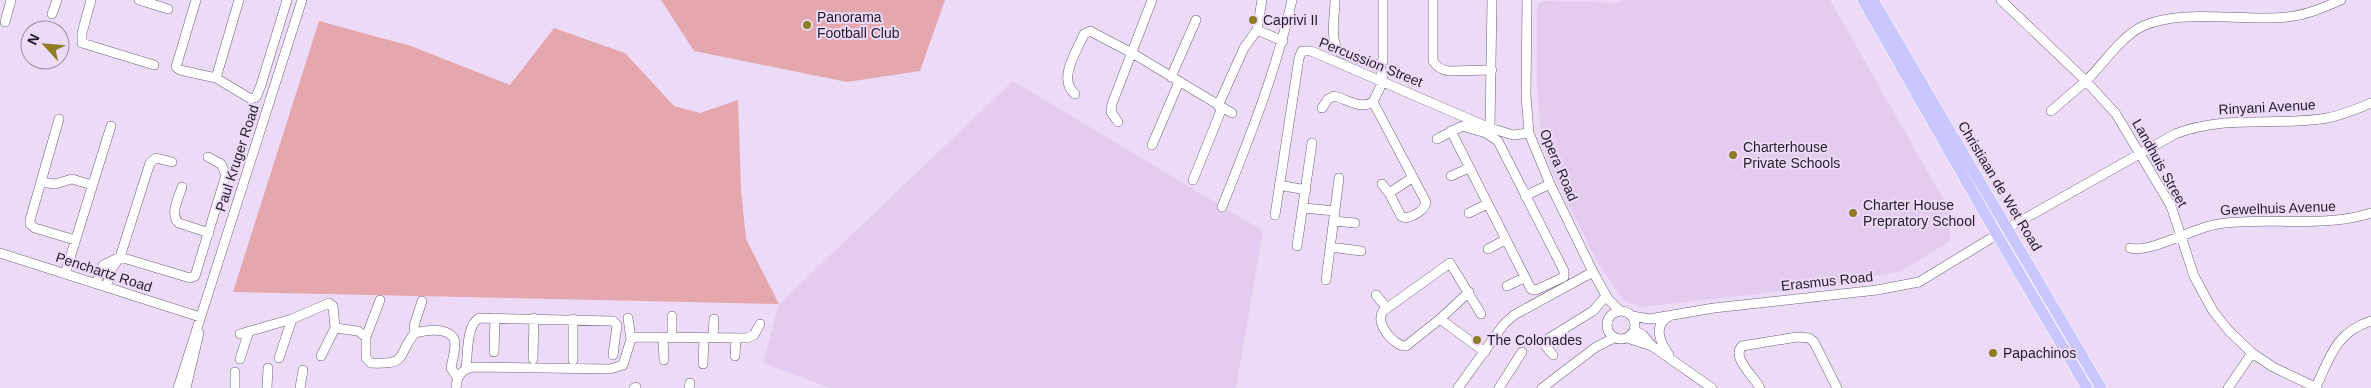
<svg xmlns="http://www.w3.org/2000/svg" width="2371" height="388" viewBox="0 0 2371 388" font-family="Arial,sans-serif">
<rect width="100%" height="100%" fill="#eddaf7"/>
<!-- built -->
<path fill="#e3ccef" d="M1620,0H1830L1950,211V241L1901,271L1826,286L1642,307L1623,300L1597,261L1552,172L1541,138L1537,85V5L1543,1L1620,3Z
M1013,81L1263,231L1236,388H830L763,363L779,304Z"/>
<!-- green -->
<path fill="#e5a7ae" d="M661,0H945L920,71L847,82L694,51Z
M319,21L411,46L510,85L554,28L625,53L674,106L700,113L738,100L741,190L746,239L779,304L233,292Z"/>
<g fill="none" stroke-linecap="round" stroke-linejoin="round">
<!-- minor casing -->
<g stroke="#6f5f77" stroke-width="10">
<path id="minor" d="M91,0L82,33V43L154,65
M139,0L168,9
M196,0L176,67L180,70L216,78L251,99L256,97L261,85L287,0
M1335,0C1335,15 1329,42 1340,52L1376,65L1380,64
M1433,0V61C1437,67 1441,70 1449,71L1492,70
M1527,0L1526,95L1529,133L1550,184L1593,272L1608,299L1619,310
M2001,0L2086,81L2116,114L2171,206L2194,276L2213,311L2229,331L2252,353L2273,367L2317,388
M52,14L57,0
M5,22L11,0
M1257,30L1283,41
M1171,77L1196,20
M216,78L239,0
M1075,94C1057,79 1077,51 1084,34L1090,31L1132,53L1232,113
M1373,102L1426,202C1424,211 1414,216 1406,218L1401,216L1389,193
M1218,106L1244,48L1257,30L1262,0
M1322,108L1328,99L1334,96C1347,99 1360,110 1373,102L1383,81L1380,64L1383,61V0
M2051,111C2063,101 2074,91 2086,81C2104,64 2120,37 2143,26C2182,8 2244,22 2287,17C2306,15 2323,8 2341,0
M59,119L30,220V224L35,228L75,240
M1118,122L1111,112L1112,104L1152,0
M1490,128L1492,0
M1437,139L1462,126L1486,133L1498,141L1564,271V277L1536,290L1531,289L1451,131
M1152,145L1179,82
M1451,176L1469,168
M1193,180L1222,108
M41,182L55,184L72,179L92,185
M1382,184L1389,193L1412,178
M1279,185L1306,190
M182,187C179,197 169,215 179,223L209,233
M1525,196L1550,184
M1222,207C1249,139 1276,72 1292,0
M1304,208L1335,211
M1469,213L1487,204
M1275,215L1299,58L1302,51H1311L1490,128L1513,135L1529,133
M1334,221L1355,223
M1297,246L1312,143
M1330,247L1361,251
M2130,248C2149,254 2195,227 2218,224C2269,216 2321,229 2371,213
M1488,249L1505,240
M0,253L200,317
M65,274L111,126
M1326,280L1339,178
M96,284L103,265L120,257L190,278L195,276L226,175L221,164L208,157
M1507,286L1524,278
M106,287L111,270L120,257L150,163L156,158L172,162
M1469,292L1440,319L1406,346C1395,347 1374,324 1383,311L1450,263L1481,314
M1376,295L1387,308
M1607 325a14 14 0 1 1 28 0a14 14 0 1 1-28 0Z
M1632,316L1649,319L1714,308L1877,290L1919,282L2008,228L2175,134C2226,114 2275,127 2327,118C2343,115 2357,109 2371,103
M628,318L631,339
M1440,319L1485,352
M1634,330L1643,335L1652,346
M415,333L414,326L422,301
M240,334L292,319L329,303L333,306L335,328L358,331L366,337V358L371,363C410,365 396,355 415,333C426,330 448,327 454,339C457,347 452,360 451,368L457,377
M366,337L380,300
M663,337L664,360
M672,337V316
M713,338L714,319
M1627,338L1652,346L1712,388
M494,352L495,318
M1553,355L1545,345L1546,340L1593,311L1606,296
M1669,355C1660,342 1652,325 1670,316
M321,356L335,328
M735,356L736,339
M279,358L292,319
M240,359L249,331
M533,359L534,318
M573,360V319
M703,364L704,338
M466,368C468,354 466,326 479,318L613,321L617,325L613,355
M235,372V388
M2316,387C2330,357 2336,332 2371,321
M178,388L302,0
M186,388L199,333
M267,388L268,368
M300,388L303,370
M456,388C457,376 461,370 473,367L610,369L623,365L631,339L637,337L747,338L754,335L760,324
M634,388L636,387
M689,388L690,383
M1458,388L1504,324L1514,315L1593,272
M1499,388L1522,352
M1542,388L1596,347L1614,338
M1760,388C1754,376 1731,358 1742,346L1797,337L1809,338L1814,342L1837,388
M2228,388L2252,353"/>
</g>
<!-- major casing -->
<g stroke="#fff" stroke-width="12">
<path id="major" d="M1863,0L1997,235L2087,388
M1873,0L2101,388"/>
</g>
<!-- minor -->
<use href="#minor" stroke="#fff" stroke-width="9"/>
<!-- major -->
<use href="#major" stroke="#cac6ff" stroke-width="11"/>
</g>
<!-- markers -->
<g fill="#907d23" stroke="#eddaf7" stroke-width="2">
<circle cx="1253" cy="20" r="5"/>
<circle cx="807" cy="25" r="5"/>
<circle cx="1733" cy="155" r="5"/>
<circle cx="1853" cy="213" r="5"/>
<circle cx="1477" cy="340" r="5"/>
<circle cx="1993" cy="353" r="5"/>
</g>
<g text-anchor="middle" stroke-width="4" stroke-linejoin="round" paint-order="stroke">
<!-- poi labels -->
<g font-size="14" fill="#241d27" stroke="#eddaf7" text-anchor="start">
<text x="817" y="22">Panorama<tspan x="817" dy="16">Football Club</tspan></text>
<text x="1263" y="25">Caprivi II</text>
<text x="1743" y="152">Charterhouse<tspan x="1743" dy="16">Private Schools</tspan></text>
<text x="1863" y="210">Charter House<tspan x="1863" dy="16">Prepratory School</tspan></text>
<text x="1487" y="345">The Colonades</text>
<text x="2003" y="358">Papachinos</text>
</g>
<!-- street labels -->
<g font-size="14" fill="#241d27" stroke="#eddaf7">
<text transform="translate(1371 62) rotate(22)" y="5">Percussion Street</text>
<text transform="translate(2267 107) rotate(-3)" y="5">Rinyani Avenue</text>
<text transform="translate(237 158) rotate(-72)" y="5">Paul Kruger Road</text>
<text transform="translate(2160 163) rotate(61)" y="5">Landhuis Street</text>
<text transform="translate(1559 165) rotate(67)" y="5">Opera Road</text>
<text transform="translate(2000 186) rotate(59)" y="5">Christiaan de Wet Road</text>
<text transform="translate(2278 208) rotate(-2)" y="5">Gewelhuis Avenue</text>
<text transform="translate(104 272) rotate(18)" y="5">Penchartz Road</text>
<text transform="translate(1827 281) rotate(-6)" y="5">Erasmus Road</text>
</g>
</g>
<!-- north arrow -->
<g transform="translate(45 45) rotate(296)"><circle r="24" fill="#eddaf7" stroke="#9d8ea4"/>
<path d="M0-4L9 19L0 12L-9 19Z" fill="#907d23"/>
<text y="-8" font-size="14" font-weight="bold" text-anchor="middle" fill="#241d27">N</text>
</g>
</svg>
